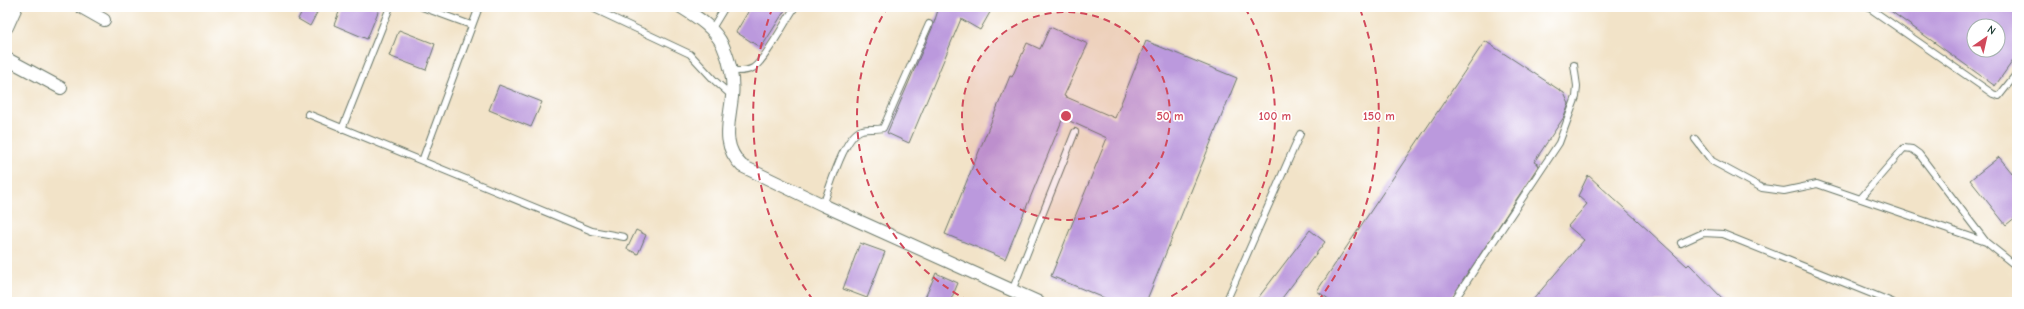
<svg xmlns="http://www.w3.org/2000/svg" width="2024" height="309" viewBox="0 0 2024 309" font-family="'Comic Neue',sans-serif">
<rect width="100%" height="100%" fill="#fff"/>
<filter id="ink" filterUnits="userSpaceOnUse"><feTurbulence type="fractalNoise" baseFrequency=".025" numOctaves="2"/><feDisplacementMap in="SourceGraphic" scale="8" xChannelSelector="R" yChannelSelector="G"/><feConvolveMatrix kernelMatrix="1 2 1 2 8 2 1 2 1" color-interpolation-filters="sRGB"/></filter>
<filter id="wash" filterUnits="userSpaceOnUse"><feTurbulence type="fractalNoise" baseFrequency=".012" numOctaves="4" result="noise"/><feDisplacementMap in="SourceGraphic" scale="16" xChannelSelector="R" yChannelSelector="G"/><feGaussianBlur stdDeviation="0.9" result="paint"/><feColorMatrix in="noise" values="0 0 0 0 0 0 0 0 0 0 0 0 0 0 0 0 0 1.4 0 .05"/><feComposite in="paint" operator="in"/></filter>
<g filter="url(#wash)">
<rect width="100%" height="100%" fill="#f2e3c8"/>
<g id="blocks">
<!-- building -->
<path fill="#b9d" fill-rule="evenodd" d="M304,7H320L310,26L298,19Z
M341,7H380L367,39L334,25Z
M751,7H787L761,48L736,32Z
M939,7H993L980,30L961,19L909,143L887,133L933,26Z
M1885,7H2017V55L1995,86ZM1974,26H1998V50H1974Z
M1050,27L1088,44L1064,96L1115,118L1146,41L1237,78L1146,302H1114L1051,276L1107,138L1063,118L1005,259L945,234L1010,76L1012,77L1027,43L1040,49Z
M399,30L435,44L426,70L389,56Z
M1485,41L1564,93L1569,104L1564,117L1534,162L1539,165L1449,302H1333L1317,291Z
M499,85L542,102L531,127L489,110Z
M1999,157L2017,179V216L2006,225L1970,180Z
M1588,175L1687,266L1689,264L1726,302H1531L1584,240L1568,226L1587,204L1578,196Z
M636,230L646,235L638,254L627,249Z
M1310,230L1325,242L1279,302H1255Z
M860,243L885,252L867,298L843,289Z
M936,273L958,283L950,302H923Z"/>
</g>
</g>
<g filter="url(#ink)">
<use href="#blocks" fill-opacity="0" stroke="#697768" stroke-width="1"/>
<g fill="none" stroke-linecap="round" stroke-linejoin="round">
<!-- service casing -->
<g stroke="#697768" stroke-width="8">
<path id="service" d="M422,7L471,25
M590,7L690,54L715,81L732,96
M1868,7L1993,94L1999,96L2017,73
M711,30L725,7
M731,71C738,71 746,72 753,68C764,62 786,20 795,7
M308,114L592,231L624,237
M342,129L390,7
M1695,139L1712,161L1762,188L1784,191L1817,184L1986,242L2017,267
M422,161L479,7
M1861,198L1904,148L1912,149L1919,154L1986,242
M823,205C830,188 844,135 862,130C868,128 876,130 883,128L929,24
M1681,243L1703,233L1723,234L1892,302
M1012,291L1075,132
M1226,302L1300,134
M1453,302L1559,143L1576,97L1577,86L1574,65"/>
</g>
<!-- minor casing -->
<g stroke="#697768" stroke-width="14">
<path id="minor" d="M81,7L104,20
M681,7C697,17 715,28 723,46C730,61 734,81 732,97C729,124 721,145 742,166L823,205L1038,302
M7,27L16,7
M7,59L61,88"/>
</g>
<!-- service -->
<use href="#service" stroke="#fff" stroke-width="6"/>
<!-- minor -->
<use href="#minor" stroke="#fff" stroke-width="12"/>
</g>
</g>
<!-- distance rings -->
<circle cx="1066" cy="116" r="104" fill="#d1495b" fill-opacity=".12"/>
<g fill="none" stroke="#d1495b" stroke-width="2" stroke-dasharray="7 5">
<circle cx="1066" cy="116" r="104"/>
<path d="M969 301A209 209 0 0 1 887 8M1245 8A209 209 0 0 1 1163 301"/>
<path d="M813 300A313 313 0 0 1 772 9M1360 9A313 313 0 0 1 1319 300"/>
</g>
<circle cx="1066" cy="116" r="6" fill="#d1495b" stroke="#fff" stroke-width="2"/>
<g font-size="12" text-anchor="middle" font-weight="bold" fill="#d1495b" stroke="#fff" stroke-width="3.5" stroke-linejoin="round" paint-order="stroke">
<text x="1170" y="120">50 m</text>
<text x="1275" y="120">100 m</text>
<text x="1379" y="120">150 m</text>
</g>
<!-- margin -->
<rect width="2024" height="309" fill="none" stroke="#fff" stroke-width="24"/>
<!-- north arrow -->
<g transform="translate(1986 38) rotate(34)"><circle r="19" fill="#ffffff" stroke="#a5b1ae"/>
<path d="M0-3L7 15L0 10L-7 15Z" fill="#d1495b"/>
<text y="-6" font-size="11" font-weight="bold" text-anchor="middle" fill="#1f3d34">N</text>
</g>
</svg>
